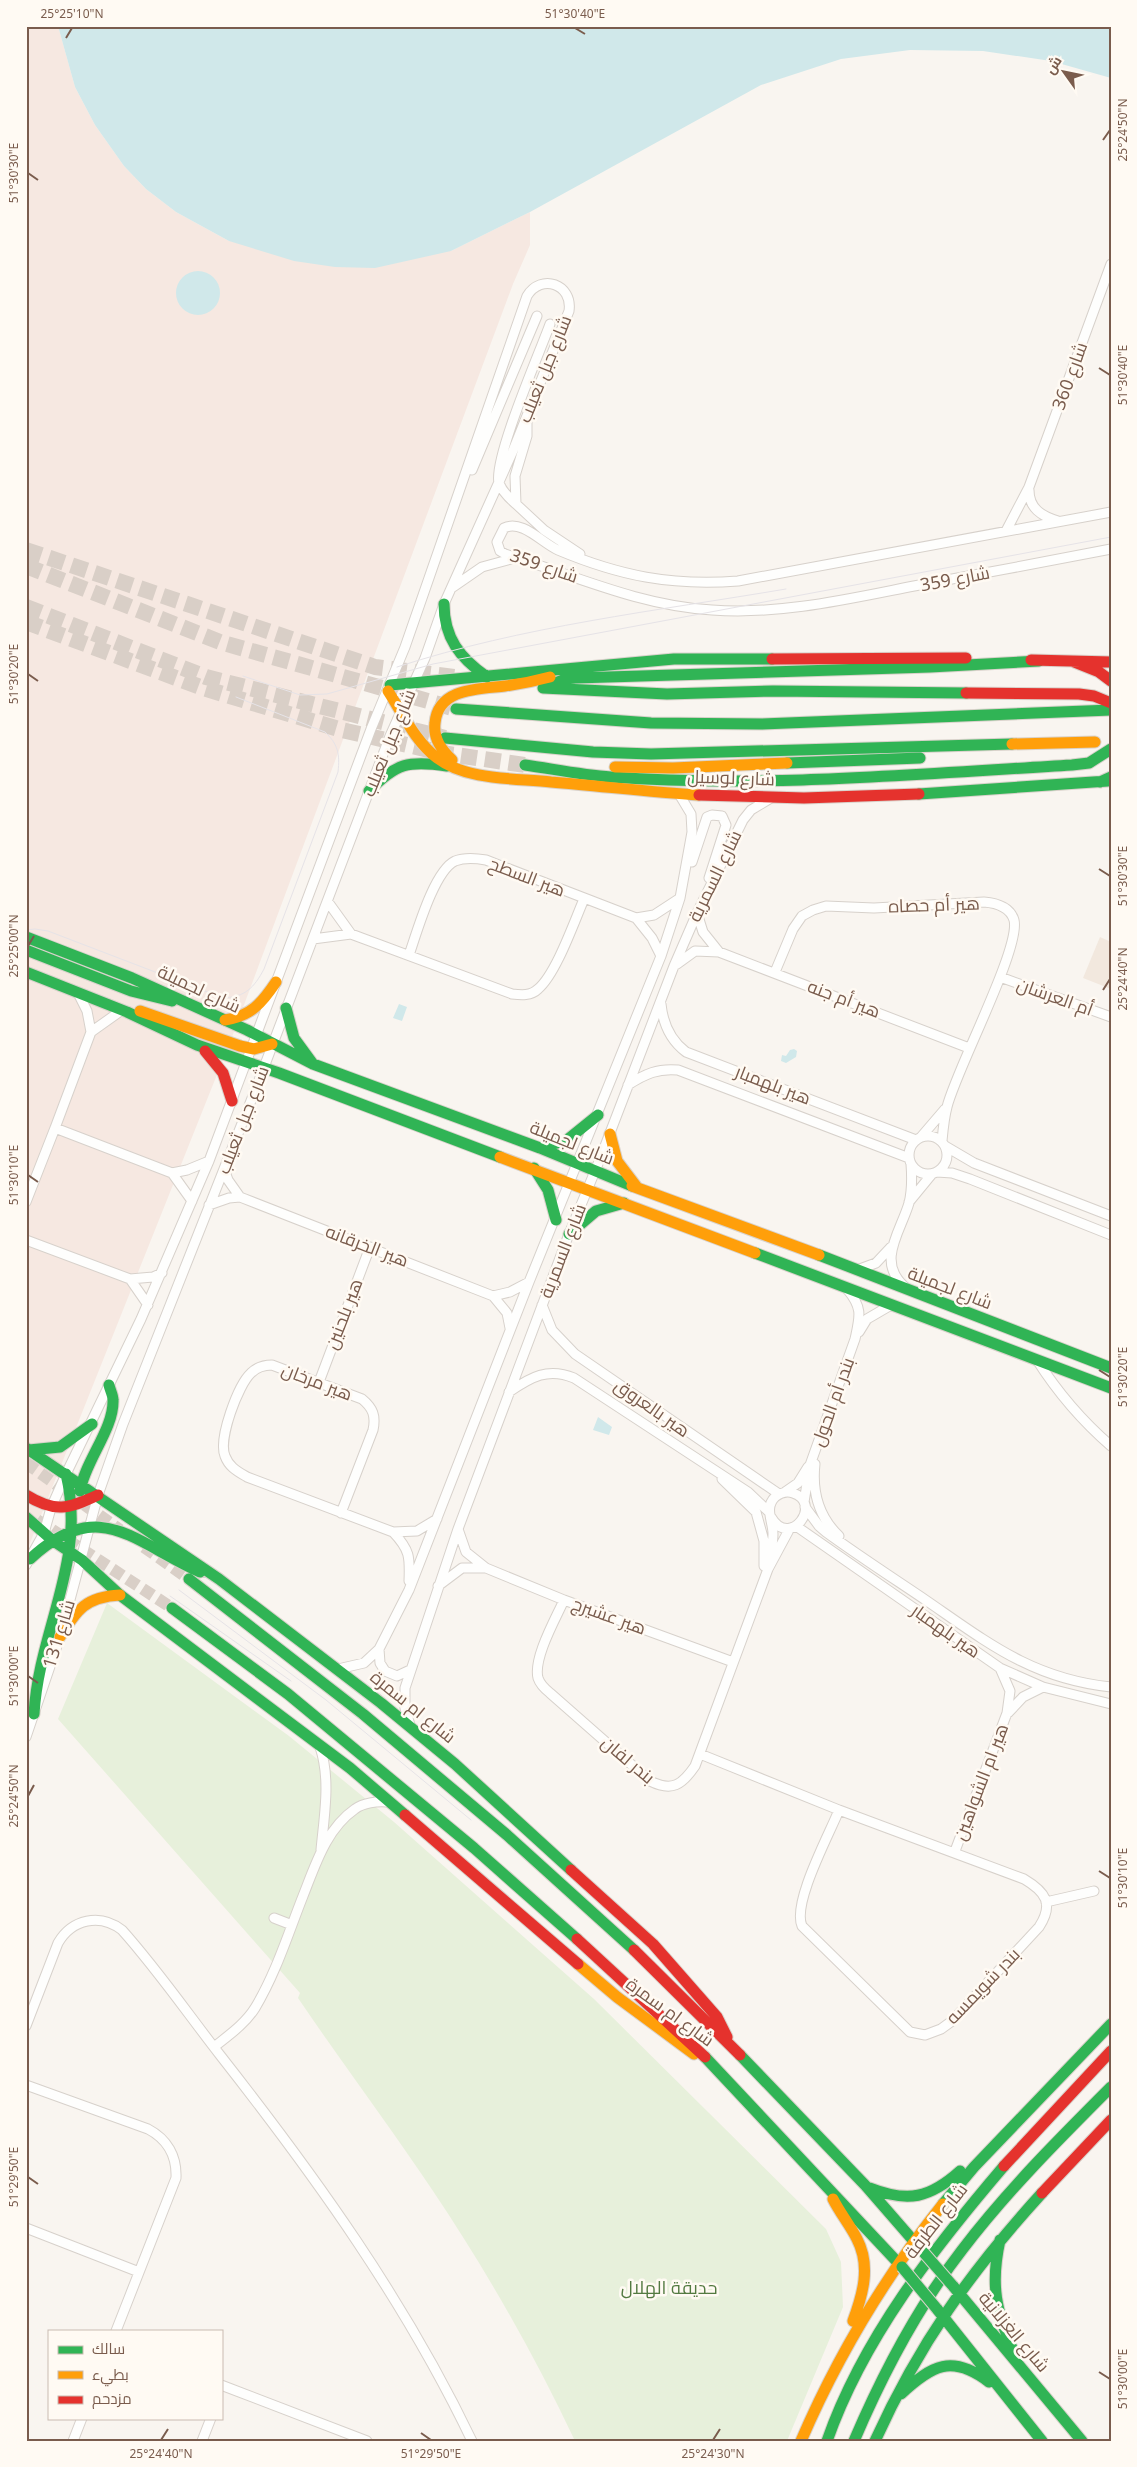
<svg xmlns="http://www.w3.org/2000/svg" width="1137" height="2467" viewBox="0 0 1137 2467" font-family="'Noto Sans',Cairo,sans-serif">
<rect width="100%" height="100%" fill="#f9f5f0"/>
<!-- residential -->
<path fill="#f2e8de" d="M1100,937L1111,942V989L1083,978Z"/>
<!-- commercial -->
<path fill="#f6e8e1" d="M26,26H58L75,87L95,125L124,166L146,189L176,212L229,241L451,251L530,212V245L513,284L232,1037L26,1553Z"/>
<!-- green -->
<path fill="#e7f0db" d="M107,1603L289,1736L394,1822L594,1999L826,2229L841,2262L843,2307L787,2441H575C534,2354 486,2270 433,2191C389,2125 342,2063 298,1998L300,1993L58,1719Z"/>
<!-- water -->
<path fill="#d0e8ea" d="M58,26H1111V78L1051,61L983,51L910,50L841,59L761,85L530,212L451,251L375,268L335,267L294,261L229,241L176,212L146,189L124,166L95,125L75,87Z
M176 293a22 22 0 1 1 44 0a22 22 0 1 1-44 0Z
M399,1004L407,1007L402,1021L393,1018Z
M794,1049L797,1051L796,1057L786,1063L781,1061L782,1055L786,1056L790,1050Z
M598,1417L612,1427L609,1435L593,1430Z"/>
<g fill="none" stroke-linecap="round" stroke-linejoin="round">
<!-- secondary-tunnel -->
<path stroke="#d9cfc7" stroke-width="12" stroke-dasharray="12 6" stroke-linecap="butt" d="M26,1463L120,1530
M37,1520L172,1608
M144,1547L189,1579"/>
<!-- highway-tunnel -->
<path stroke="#d9cfc7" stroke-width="16" stroke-dasharray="16 8" stroke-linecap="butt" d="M26,550L375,667L454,677
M26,566L220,642L456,709
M26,607L206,677L445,738
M26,622L203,688L342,730L442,753L525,765"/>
<!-- street casing -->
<g stroke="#d7d1cb" stroke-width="11">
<path id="street" d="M527,418V436L515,476L516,504L544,530L580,554
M472,470L537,316
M1029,490C1029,508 1041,516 1058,521
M516,504C509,498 502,491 499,483C493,459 540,352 550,324
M1111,512L738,581C671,586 620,576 558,550C542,543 522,519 504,528L497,542L500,551L505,554C573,575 640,606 712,610C780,615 848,599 914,586C980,574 1045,562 1111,549
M1006,531L1029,487L1111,264
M453,587L482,567L515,558
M692,862L707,817L712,815L722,816L726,825L709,878
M328,902L351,934
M697,913L703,932L719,952
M636,918L654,915L680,898
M313,939L351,934L512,994C521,995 531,996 538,989C556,974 574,922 584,899
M409,955C417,932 434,871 455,861C465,857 475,858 486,860L636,918L652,938L661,956
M677,964L695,951L719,952L969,1048
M775,972L793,929L802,916L813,910L826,906L874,908L984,902C996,903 1010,907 1014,920C1021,948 956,1070 947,1107C944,1118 943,1130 942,1141
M1000,977L1111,1017
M661,1004C663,1024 670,1040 686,1052L916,1140
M91,1032L122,1010
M628,1085C645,1074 658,1068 678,1070L909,1158
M55,1128L91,1032L87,1011L78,993
M909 1155a19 19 0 1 1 38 0a19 19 0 1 1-38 0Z
M921,1137L945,1109
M945,1146L974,1163L1111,1216
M224,1169L228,1180L240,1197
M937,1172L952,1173L970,1179L1111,1235
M172,1173L187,1170L209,1161
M26,1202L55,1128L172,1173L192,1201
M909,1202L932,1174
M209,1205L229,1198L240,1197L493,1296L507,1313L510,1328
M26,1240L130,1279L153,1277L162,1273
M857,1270L876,1263L891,1247
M130,1279L148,1305
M904,1286C876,1261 901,1231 909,1203C912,1191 912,1177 911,1164
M493,1296L510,1292L529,1282
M542,1305L552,1330L575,1354L779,1494
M859,1332L867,1319L891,1305
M1037,1360C1058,1393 1081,1420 1111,1446
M319,1382L370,1247
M509,1392C531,1377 548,1367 574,1378L748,1492L769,1512
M815,1464C812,1491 818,1516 839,1536
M722,1479L756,1512L764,1541V1566
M785,1492L798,1483L808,1467
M804,1502L810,1465L855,1339C860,1316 863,1308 847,1289
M805,1507L819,1526L826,1532C859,1556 893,1578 927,1601C988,1643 1033,1679 1111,1687
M341,1513L373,1430C376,1416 373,1408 362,1399L272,1365C264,1365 257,1367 251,1373C238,1385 218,1439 225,1456C229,1467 237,1471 247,1477L393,1532L417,1531L437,1519
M796,1526L1000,1668L1043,1687L1111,1704
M458,1529L466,1552L486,1568L564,1600L733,1662
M393,1532C410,1550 410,1557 409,1581
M26,1565L44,1533L51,1508L66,1474L141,1319L209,1161L371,729L405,647L527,296C541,273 573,284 569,311L512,453L444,604L425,658L390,736L258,1083L123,1424L98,1495L60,1637L26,1737
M769,1565C770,1555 773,1544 773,1534C773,1521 764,1508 775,1497C780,1493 787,1491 793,1493C824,1503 790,1550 771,1517
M438,1586L462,1568H486
M564,1600C556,1618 533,1658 538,1678C540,1684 545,1689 550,1693L650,1781C672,1792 682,1785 695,1766L768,1569L790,1528
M379,1649L380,1663L385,1671L397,1676L410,1670
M338,1669L364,1663L379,1649L409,1590L529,1282L661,956L680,898L692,832L691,814L679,794
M1008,1713L1023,1697L1043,1687
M410,1725L405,1708V1688L458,1529L569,1234L600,1159L674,966L697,913L743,820L751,810L771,798
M320,1747C331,1780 324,1816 321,1850
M700,1754L839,1810L1024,1879C1046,1892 1054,1904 1039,1927L952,2021L941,2029L925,2035L910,2032L802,1926C792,1903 829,1835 839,1810
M955,1851L1007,1713L1010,1691L1000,1668
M1046,1902L1094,1891
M274,1918L292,1925
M26,2026L58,1943C72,1919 100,1913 122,1930C157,1969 188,2014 220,2055C315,2176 405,2301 472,2441
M214,2047C229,2035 245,2024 255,2008C276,1973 288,1934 303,1896C315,1866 326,1829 355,1809C363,1803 377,1801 387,1802
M26,2085L148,2129C167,2139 177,2156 176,2178L116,2331
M26,2228L139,2272
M221,2385L367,2441
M73,2441L82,2418
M202,2441L211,2418"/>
</g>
<!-- fast casing -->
<g stroke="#d9d2cb" stroke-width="13">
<path id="fast" d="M444,604C444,638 460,658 487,677
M390,685L674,659H772
M548,686L565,679L575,678L930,667L1039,661
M543,688L667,694L773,691L966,693
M456,709L651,723L762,724L1111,710
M445,738L593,752L651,754L1012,744
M787,763L920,758
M525,765C553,769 582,775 611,777C765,788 918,774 1072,765L1089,763L1111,749
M1100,782L1111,777
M369,791C396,763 409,760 447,766
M919,794L1108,781
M26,937L132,978L247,1030L313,1064L540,1148L632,1186
M26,950L131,991L172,1001
M26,972L127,1012L197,1045L279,1073L500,1157
M286,1008L294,1038L313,1064
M540,1148L567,1140L598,1115
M534,1168L548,1190L556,1220
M569,1234L596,1211L624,1203
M755,1253L1111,1388
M819,1255L1111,1368
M26,1448L219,1579L381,1703L455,1764L571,1870
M29,1450L60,1447L92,1424
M80,1491C85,1461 114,1429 113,1400C113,1395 110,1390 109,1385
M26,1517L52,1540L82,1560L120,1595L350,1768L405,1815
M30,1559C99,1495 133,1542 200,1572
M189,1579L363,1714L507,1835L634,1950
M172,1608L288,1694L474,1848L577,1939
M34,1714C39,1629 87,1561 66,1474
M740,2055L865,2185L918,2246
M705,2057L902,2267
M870,2188C908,2203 930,2198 960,2171
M943,2204L974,2167L1111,2024
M1000,2240C990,2285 996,2311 1014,2353
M953,2286L1082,2441
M937,2309L1042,2441
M901,2394C932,2365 952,2354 989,2382
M827,2441C863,2338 934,2248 1004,2166
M854,2441C883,2373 917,2308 962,2250C1007,2191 1059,2139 1111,2087
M875,2441C919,2344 970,2272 1042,2193"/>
</g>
<!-- slow casing -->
<g stroke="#d9d2cb" stroke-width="13">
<path id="slow" d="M388,691C403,714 415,741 437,758C467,781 516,778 551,782C601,786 650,792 699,795
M1012,744L1095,742
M452,760C442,750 433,739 435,723C438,688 478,689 505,686C520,684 535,681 550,677
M615,767L673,768L787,763
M140,1011L240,1046L254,1049L272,1044
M225,1020C251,1016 262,1003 276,982
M610,1134L617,1161L636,1186
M500,1157L755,1253
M632,1186L819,1255
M60,1637C77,1609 86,1597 120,1595
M578,1964L617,1997L694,2054
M833,2199C840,2213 850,2225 857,2239C871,2266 863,2294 853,2321
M801,2441C838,2355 885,2277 943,2204"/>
</g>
<!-- jam casing -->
<g stroke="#d9d2cb" stroke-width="13">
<path id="jam" d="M772,659L966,658
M1031,660L1111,662
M1074,662L1099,672L1111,681
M966,693L1079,694L1094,696L1111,703
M699,795L804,798L919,794
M205,1051L223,1073L232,1101
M26,1495C55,1513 68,1509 98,1495
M405,1815L578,1964
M571,1870L653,1944L717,2017L727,2037
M577,1939L705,2057
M634,1950L740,2055
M1004,2166L1111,2051
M1042,2193L1111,2120"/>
</g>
<!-- street -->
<use href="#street" stroke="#fefefd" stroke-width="9"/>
<!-- fast -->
<use href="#fast" stroke="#30b455" stroke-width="11"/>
<!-- slow -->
<use href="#slow" stroke="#ff9f0a" stroke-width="11"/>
<!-- jam -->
<use href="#jam" stroke="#e5322d" stroke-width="11"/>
<!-- tram -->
<path stroke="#e6e3e7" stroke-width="1" d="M397,667C523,626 656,611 786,589
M243,676L300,695L327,694L433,664L1111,537
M26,930L35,929L48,931L223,998C245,997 254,988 264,969L338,772C340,754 338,744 325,732L236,697
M179,1590L326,1700L471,1820
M170,1596L291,1681"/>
<!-- fast-bridge casing -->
<g stroke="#d9d2cb" stroke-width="13" stroke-linecap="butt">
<path id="fast-bridge" d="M918,2246L953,2286
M902,2267L937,2309"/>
</g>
<!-- fast-bridge -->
<use href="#fast-bridge" stroke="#30b455" stroke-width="11"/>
</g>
<!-- ticks -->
<path fill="none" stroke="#7a5c4d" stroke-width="2" d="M575,28L585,34M66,38L72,28M1103,140L1110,130M28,173L38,180M1099,368L1110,375M28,674L38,681M1099,869L1110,876M28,946L34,936M1103,990L1110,979M28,1175L38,1182M1099,1370L1110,1377M28,1676L38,1683M28,1796L34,1785M1099,1871L1110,1878M28,2177L38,2184M1099,2372L1110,2379M421,2433L431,2440M161,2440L168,2429M713,2440L720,2429"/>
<g text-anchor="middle" stroke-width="5" stroke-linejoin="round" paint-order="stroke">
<!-- street labels -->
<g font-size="18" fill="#7a5c4d" stroke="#fffaf3">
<text transform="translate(545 369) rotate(-68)" y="6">شارع جبل ثعيلب</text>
<text transform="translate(1070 376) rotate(-70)" y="6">شارع 360</text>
<text transform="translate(544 566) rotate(19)" y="6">شارع 359</text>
<text transform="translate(955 579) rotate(-11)" y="6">شارع 359</text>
<text transform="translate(389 743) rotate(-68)" y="6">شارع جبل ثعيلب</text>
<text transform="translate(731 778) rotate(2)" y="6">شارع لوسيل</text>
<text transform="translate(715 876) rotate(-64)" y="6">شارع السمرية</text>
<text transform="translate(527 877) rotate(21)" y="6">هير السطح</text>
<text transform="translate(934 905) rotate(-2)" y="6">هير أم حصاه</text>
<text transform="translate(199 989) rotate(25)" y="6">شارع لجميلة</text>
<text transform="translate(1055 997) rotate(20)" y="6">أم العرشان</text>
<text transform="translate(844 999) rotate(21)" y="6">هير أم جنه</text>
<text transform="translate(773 1085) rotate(21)" y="6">هير بلهمبار</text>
<text transform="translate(243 1120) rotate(-69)" y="6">شارع جبل ثعيلب</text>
<text transform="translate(572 1143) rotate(22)" y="6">شارع لجميلة</text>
<text transform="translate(367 1246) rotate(21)" y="6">هير الخرقانه</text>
<text transform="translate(563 1251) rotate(-69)" y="6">شارع السمرية</text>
<text transform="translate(950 1288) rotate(21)" y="6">شارع لجميلة</text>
<text transform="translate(344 1314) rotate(-69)" y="6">هير بلحنين</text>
<text transform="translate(317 1382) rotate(21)" y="6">هير مرخان</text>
<text transform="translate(833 1402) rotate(-70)" y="6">بندر أم الحول</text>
<text transform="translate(652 1408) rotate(35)" y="6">هير بالعروق</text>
<text transform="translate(609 1616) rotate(20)" y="6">هير عشيرج</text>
<text transform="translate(946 1631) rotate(35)" y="6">هير بلهمبار</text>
<text transform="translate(59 1634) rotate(-73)" y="6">شارع 131</text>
<text transform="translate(413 1707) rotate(39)" y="6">شارع ام سمرة</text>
<text transform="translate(628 1760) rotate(40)" y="6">بندر لفان</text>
<text transform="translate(981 1782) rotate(-69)" y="6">هير ام الشواهين</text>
<text transform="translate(983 1986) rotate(-46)" y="6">بندر شويمسه</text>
<text transform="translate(670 2012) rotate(36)" y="6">شارع ام سمرة</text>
<text transform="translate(936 2221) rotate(-52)" y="6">شارع الطرفة</text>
<text transform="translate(1014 2332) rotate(50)" y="6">شارع الغزلانية</text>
</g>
<!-- park labels -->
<g font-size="18" fill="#537a41" stroke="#fffaf3">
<text x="669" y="2294">حديقة الهلال</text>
</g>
</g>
<!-- border -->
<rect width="1137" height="2467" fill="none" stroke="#fffaf3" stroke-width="55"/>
<!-- legend -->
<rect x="48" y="2330" width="175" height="90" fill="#fffaf3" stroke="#cabbb1"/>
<rect x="58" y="2346" width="25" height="8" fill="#30b455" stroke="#cabbb1"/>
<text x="92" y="2354" font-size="15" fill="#7a5c4d">سالك</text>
<rect x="58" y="2371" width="25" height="8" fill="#ff9f0a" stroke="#cabbb1"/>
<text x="92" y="2380" font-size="15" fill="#7a5c4d">بطيء</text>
<rect x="58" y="2396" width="25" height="8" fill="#e5322d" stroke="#cabbb1"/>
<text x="92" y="2404" font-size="15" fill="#7a5c4d">مزدحم</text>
<!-- north arrow -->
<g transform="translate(1064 72) rotate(303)" stroke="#fffaf3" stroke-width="4" paint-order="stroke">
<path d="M0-4L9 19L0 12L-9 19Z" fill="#7a5c4d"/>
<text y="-8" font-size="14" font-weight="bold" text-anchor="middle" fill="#7a5c4d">ش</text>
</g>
<rect x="28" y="28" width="1082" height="2412" fill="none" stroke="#7a5c4d" stroke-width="2"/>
<g font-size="12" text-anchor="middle" fill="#7a5c4d">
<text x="72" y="18">25°25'10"N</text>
<text x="575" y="18">51°30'40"E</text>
<text transform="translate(1123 130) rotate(-90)" y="4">25°24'50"N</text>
<text transform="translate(14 173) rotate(-90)" y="4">51°30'30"E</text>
<text transform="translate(1123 375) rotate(-90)" y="4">51°30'40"E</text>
<text transform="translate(14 674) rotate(-90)" y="4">51°30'20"E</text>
<text transform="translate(1123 876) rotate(-90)" y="4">51°30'30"E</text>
<text transform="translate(14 946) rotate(-90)" y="4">25°25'00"N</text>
<text transform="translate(1123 979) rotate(-90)" y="4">25°24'40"N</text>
<text transform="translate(14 1175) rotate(-90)" y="4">51°30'10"E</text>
<text transform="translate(1123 1377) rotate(-90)" y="4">51°30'20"E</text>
<text transform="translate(14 1676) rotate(-90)" y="4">51°30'00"E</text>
<text transform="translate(14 1796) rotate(-90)" y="4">25°24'50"N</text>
<text transform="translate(1123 1878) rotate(-90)" y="4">51°30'10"E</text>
<text transform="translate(14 2177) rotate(-90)" y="4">51°29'50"E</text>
<text transform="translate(1123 2379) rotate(-90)" y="4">51°30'00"E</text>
<text x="161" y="2458">25°24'40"N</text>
<text x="431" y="2458">51°29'50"E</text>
<text x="713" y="2458">25°24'30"N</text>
</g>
</svg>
